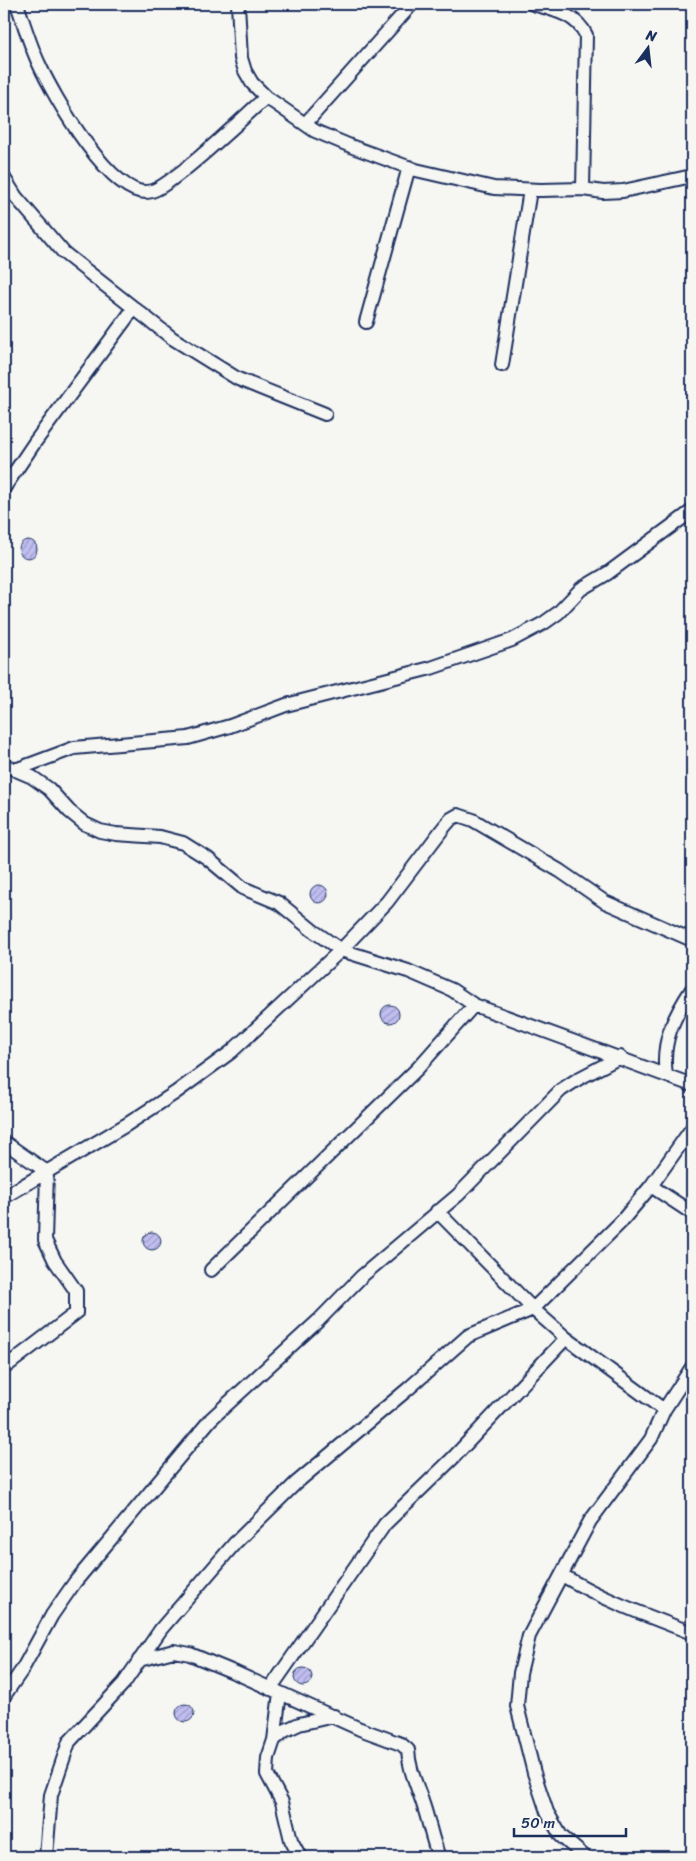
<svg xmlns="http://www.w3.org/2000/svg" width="696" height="1861" viewBox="0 0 696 1861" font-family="Sriracha,sans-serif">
<defs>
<pattern id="building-hatch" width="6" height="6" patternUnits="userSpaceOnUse" patternTransform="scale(1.25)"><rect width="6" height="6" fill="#c1bef1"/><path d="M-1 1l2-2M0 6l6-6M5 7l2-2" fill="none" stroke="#9c9bc6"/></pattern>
</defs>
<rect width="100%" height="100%" fill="#f6f6f2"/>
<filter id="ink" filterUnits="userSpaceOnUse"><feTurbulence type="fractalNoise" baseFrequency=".02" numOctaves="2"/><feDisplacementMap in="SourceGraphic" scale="10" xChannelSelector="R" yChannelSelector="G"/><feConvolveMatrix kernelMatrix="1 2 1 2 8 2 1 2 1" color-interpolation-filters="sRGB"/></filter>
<g filter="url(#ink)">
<!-- building -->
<path fill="url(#building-hatch)" stroke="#1b2f5e" d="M19 549a9 9 0 1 1 18 0a9 9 0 1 1-18 0Z
M310 894a9 9 0 1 1 18 0a9 9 0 1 1-18 0Z
M381 1014a9 9 0 1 1 18 0a9 9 0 1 1-18 0Z
M143 1241a9 9 0 1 1 18 0a9 9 0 1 1-18 0Z
M294 1677a9 9 0 1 1 18 0a9 9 0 1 1-18 0Z
M176 1713a9 9 0 1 1 18 0a9 9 0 1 1-18 0Z"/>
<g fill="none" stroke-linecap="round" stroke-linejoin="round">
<!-- street casing -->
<g stroke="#1b2f5e" stroke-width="16">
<path id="street" d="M17,4C24,24 30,45 39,64C52,93 114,204 152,191C164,187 174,177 184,170C213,147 239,122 266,97
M238,4L241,58L245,71L252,83L266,97L315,131L353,147L416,170L494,188L541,190L583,189L603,192L623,191L692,176
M533,4C554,10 576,14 586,35L583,189
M305,124L412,4
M4,178L16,197L64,253L172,338L238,379L325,414
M366,322L409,167
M502,365L530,190
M4,488L35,442L134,308
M4,765L32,777L49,789L69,811L85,824L100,831L116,834L160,837L183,843L207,858L243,888L279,903L312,930L341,950L408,971L452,990L474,1005L692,1085
M15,770L74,748L188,738L230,726L286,705L431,668L512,640L544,623L558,613L581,589L608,573L692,511
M666,1075C661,1042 674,1016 692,989
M4,1142L47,1172
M651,1186L692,1213
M4,1197L126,1125L175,1093L231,1052L341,950L387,902L444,827L451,819L458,815L473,820L560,871L605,902L692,940
M437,1211L533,1309L566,1338L664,1410
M211,1270L418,1068L474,1005
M4,1368L76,1313V1291L55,1261L45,1240L47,1172
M562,1575C603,1600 648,1616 692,1633
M139,1660L174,1651L190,1654L236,1673L360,1729L401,1744L408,1750C409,1770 417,1785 423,1804C429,1821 432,1840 439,1857
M270,1689L385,1524L452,1459L566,1338
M4,1696L22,1670L52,1615L75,1582L211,1419L318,1321L362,1276L458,1195L561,1090L578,1079L620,1057
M274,1740L280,1693
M46,1857L51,1795L69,1742L124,1683L161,1629L235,1543L296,1483L408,1389L468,1336L533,1309L620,1223L651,1186L692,1128
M300,1857L291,1840L282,1802L267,1774L268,1758L274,1740L284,1731L299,1724L334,1716
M585,1857L561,1836L547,1812L534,1773L517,1706L520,1673L529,1636L590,1521L651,1439L664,1410L692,1367"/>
</g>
<!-- street -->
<use href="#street" stroke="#f6f6f2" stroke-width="12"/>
</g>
</g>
<!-- margin -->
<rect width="696" height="1861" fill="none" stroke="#f6f6f2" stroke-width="20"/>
<rect x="10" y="10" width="676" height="1841" fill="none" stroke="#1b2f5e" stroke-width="2" filter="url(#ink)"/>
<!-- north arrow -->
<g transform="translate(648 48) rotate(15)" stroke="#f6f6f2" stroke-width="4" paint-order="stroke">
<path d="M0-4L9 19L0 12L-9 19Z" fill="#1b2f5e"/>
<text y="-8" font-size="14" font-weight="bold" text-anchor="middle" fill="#1b2f5e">N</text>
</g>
<!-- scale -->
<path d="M514 1828v8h112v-8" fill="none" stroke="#1b2f5e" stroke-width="2.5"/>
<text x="521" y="1828" font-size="15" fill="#1b2f5e" stroke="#f6f6f2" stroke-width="4" paint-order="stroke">50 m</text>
</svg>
